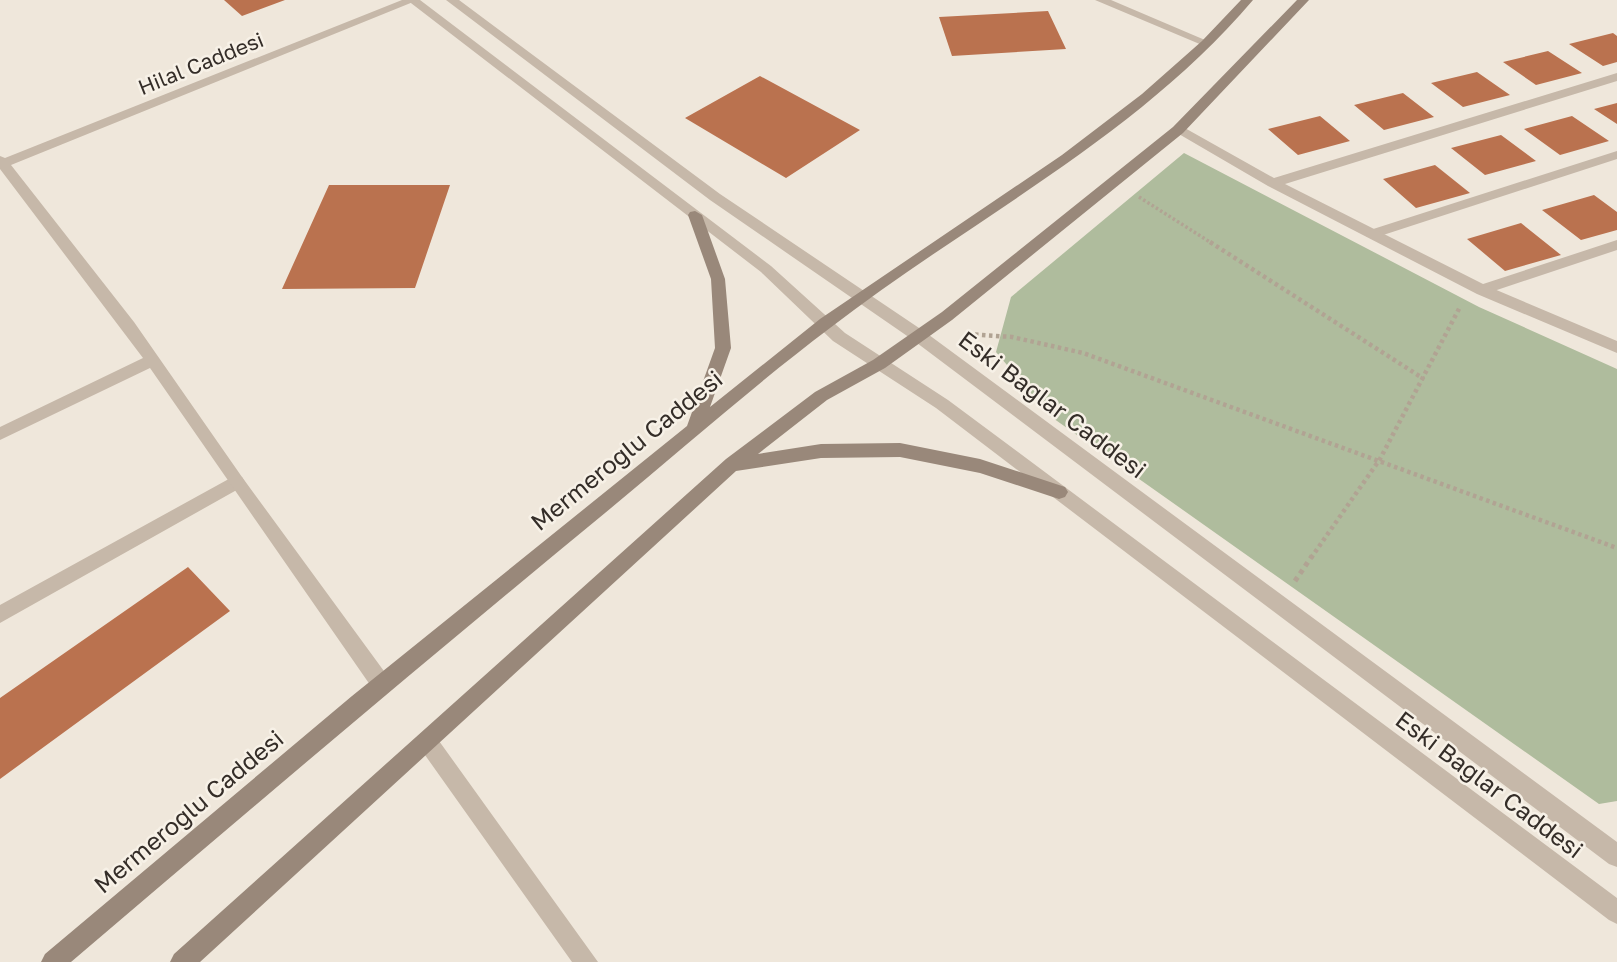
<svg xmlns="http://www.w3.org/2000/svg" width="1617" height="962" viewBox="0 0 1617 962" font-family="'Golos Text',sans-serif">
<rect width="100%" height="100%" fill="#efe7db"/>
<!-- green -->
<path fill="#afbc9d" d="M1184,153L1479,307L1617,369V801L1599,804L1050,416L996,352L1011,297Z"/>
<!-- building -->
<path fill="#ba724f" d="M224,0H285L242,16Z
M1048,11L1066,49L952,56L939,17Z
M1613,33L1617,36V62L1603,66L1569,44Z
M1548,51L1582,73L1536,85L1503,62Z
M1477,72L1510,95L1463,107L1431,83Z
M760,76L860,130L786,178L685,118Z
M1403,93L1434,117L1384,130L1354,105Z
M1617,103V124L1594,109Z
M1320,116L1350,141L1298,155L1268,129Z
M1572,116L1609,141L1560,155L1524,129Z
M1501,135L1536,161L1485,175L1451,148Z
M1435,165L1470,193L1416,208L1383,179Z
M329,185H450L415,288L282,289Z
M1594,195L1617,212V230L1581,240L1542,210Z
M1521,223L1561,255L1505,271L1467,239Z
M188,567L230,611L0,779V698Z"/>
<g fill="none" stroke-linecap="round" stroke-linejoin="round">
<!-- path-far2 -->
<path stroke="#b1a393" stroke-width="3.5" stroke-dasharray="2.5 2.5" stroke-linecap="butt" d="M1139,197L1213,244"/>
<!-- path-far1 -->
<path stroke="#b1a393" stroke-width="4.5" stroke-dasharray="3.5 3.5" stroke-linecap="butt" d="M1210,242L1424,379
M968,334L1012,337L1083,353L1617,548
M1311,558L1380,459L1460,307"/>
<!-- path -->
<path stroke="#b1a393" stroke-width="5" stroke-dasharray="4.5 4.5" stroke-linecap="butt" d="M1295,581L1312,556"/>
<!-- service -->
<path fill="#c6b8a9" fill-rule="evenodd" d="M1617,151V159L1377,237H1367L1365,234L1367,231Z
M1617,240V250L1482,295L1475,290L1477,286Z
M236,475L242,477L245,482L242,487L0,623V605Z"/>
<!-- minor -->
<path fill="#c6b8a9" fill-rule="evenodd" d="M402,0H418L11,165L134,322L242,477L389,678L392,685L389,692L382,694L375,692L150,368L0,440V427L143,358L0,169V156L5,158Z
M1095,0H1111L1212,43L1202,45Z
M1617,73V81L1285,184L1487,286L1617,341V353L1477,294L1268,186L1172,130L1178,126L1183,127L1274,178Z
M427,731L434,734L598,962H572L420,748L417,741L420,734Z"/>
<!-- tertiary -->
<path fill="#c6b8a9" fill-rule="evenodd" d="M407,0H420L771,266L845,333L948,400L1617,898V924L1609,920L936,408L833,341L761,272Z
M446,0H459L720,194L925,332L1617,842V867L1609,864L913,340L710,200Z"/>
<!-- secondary -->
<path fill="#99887a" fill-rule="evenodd" d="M1241,0H1253C1136,138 971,219 830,328C753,386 680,451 605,513C425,661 248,811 71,962H41L45,954L352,696L687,426L715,348L711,279L688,215L690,212L695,211L702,215L725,279L731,348L710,407L820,319L1062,155L1142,94L1202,41Z
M1297,0H1309L1183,133L952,320L885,368L827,400L758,454L821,444L900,443L980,459L1065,487L1068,492L1065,497L1059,499L980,473L900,457L821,458L736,471L200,962H170L174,954L726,459L815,392L873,360L942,312L1173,127Z"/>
</g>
<g text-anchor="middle" stroke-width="5" stroke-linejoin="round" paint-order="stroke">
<!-- far-street labels -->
<g font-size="21" fill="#342d28" stroke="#f7f1e7">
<text transform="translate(201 64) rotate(-22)" y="7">Hilal Caddesi</text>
</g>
<!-- street labels -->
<g font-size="24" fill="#342d28" stroke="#f7f1e7">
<text transform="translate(1052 405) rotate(37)" y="8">Eski Bağlar Caddesi</text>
<text transform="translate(627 451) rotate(-39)" y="8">Mermeroğlu Caddesi</text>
<text transform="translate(1489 785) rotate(37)" y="8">Eski Bağlar Caddesi</text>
<text transform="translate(189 812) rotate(-40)" y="8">Mermeroğlu Caddesi</text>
</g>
</g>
</svg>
